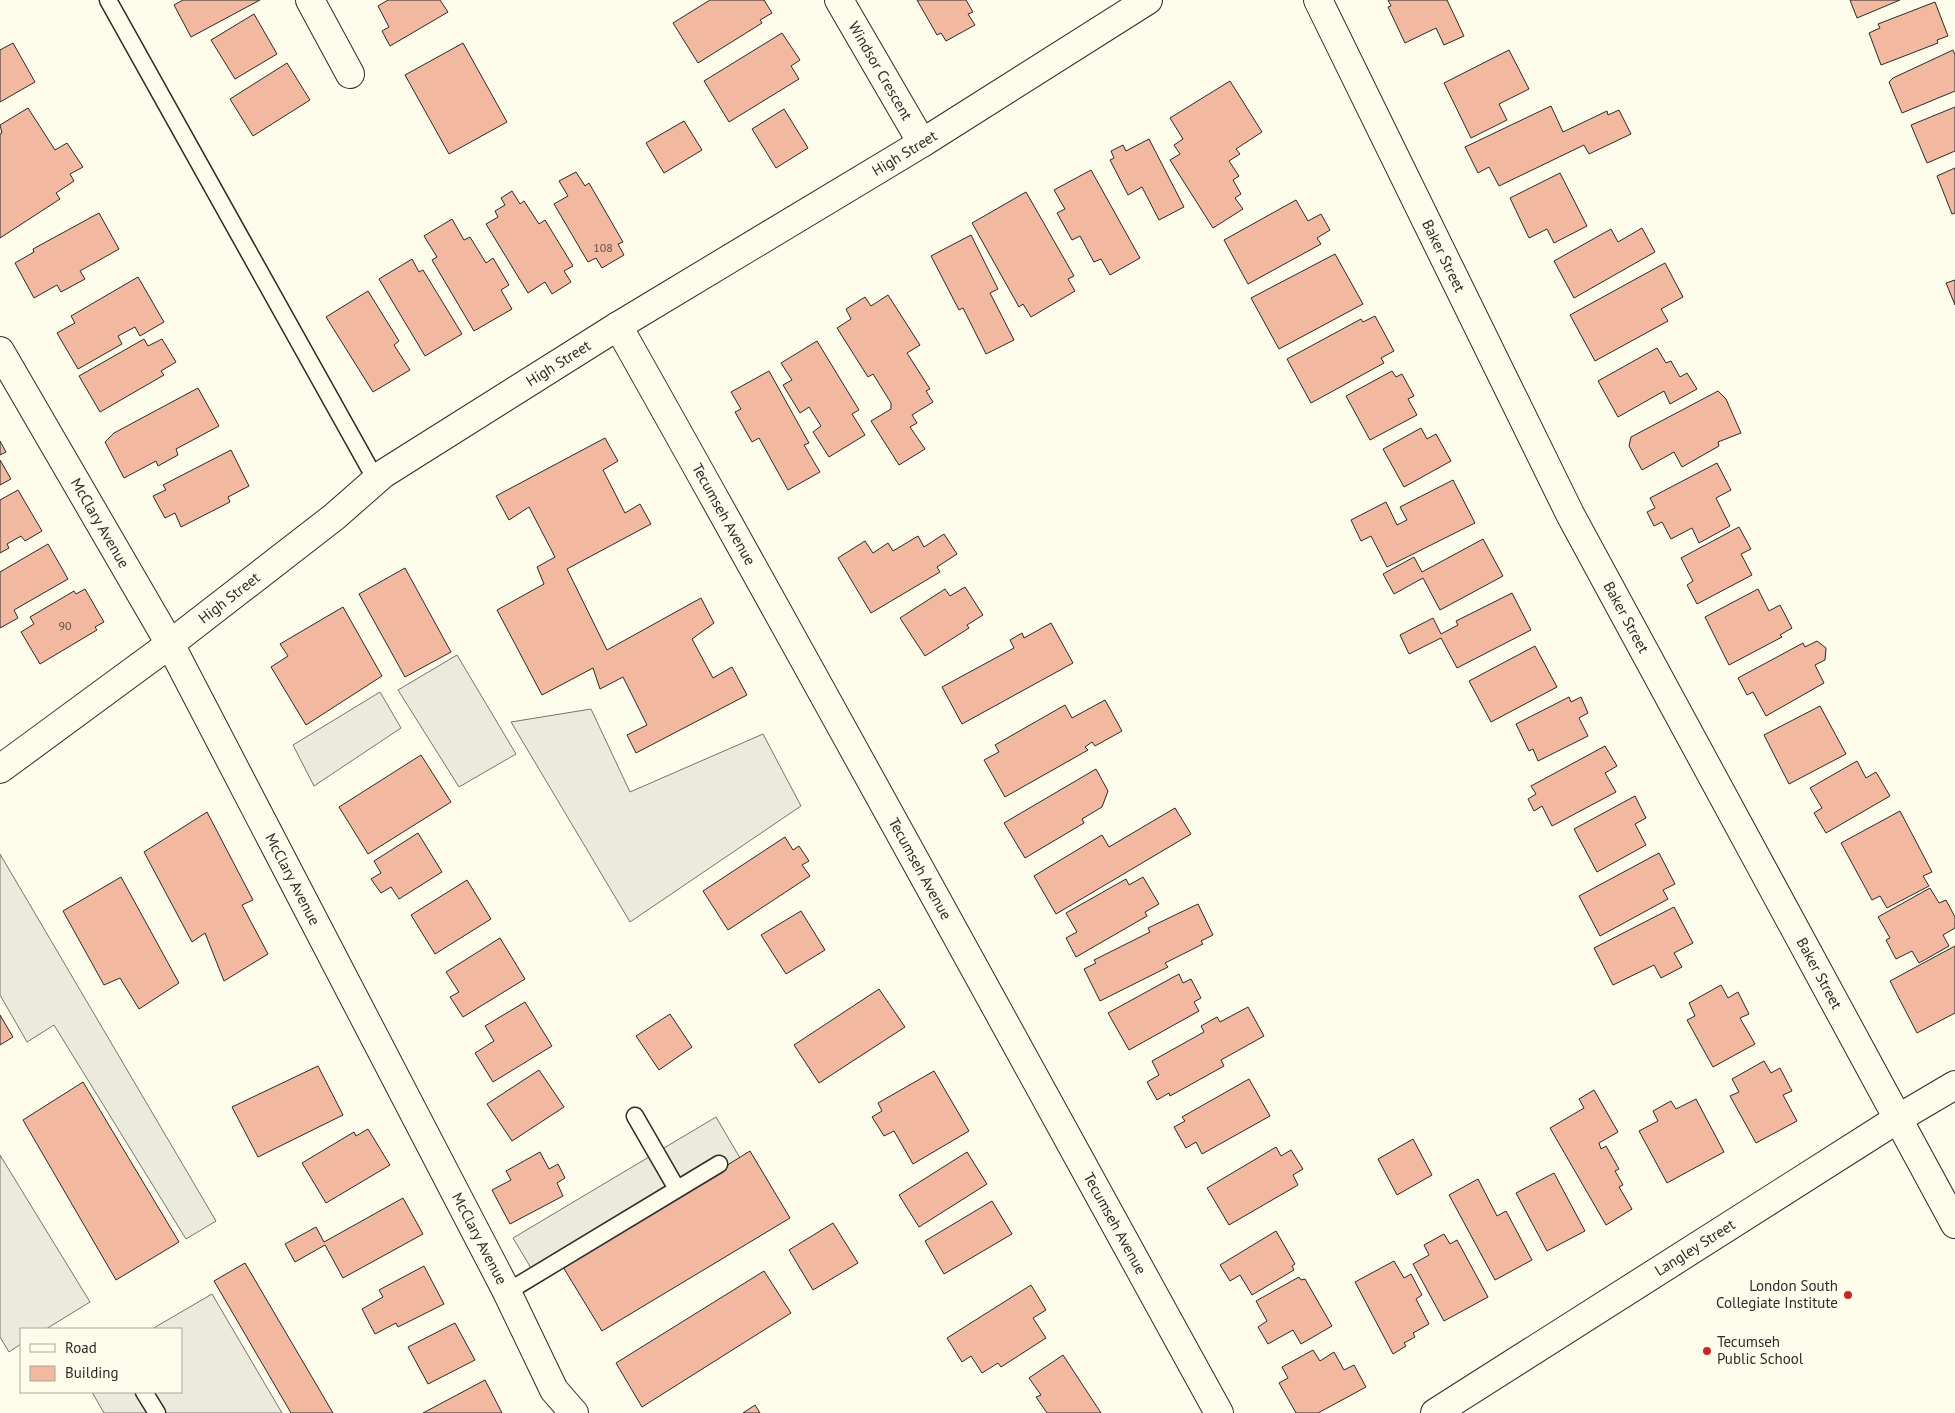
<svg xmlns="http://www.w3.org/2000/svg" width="1955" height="1413" viewBox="0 0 1955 1413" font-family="'PT Sans',sans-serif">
<rect width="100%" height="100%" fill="#fdfbea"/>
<!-- parking -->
<path fill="#eceadb" stroke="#74746e" d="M457,655L516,754L459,787L398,690Z
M380,692L401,728L314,786L293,745Z
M591,709L630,792L763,734L801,806L630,922L511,722Z
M0,854L216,1221L186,1239L54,1025L27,1042L0,995Z
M716,1117L740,1158L537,1278L513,1238Z
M0,1155L90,1302L46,1329H21V1344L9,1352L0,1337Z
M212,1294L282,1413H104L92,1392H181V1329H152Z"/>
<!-- building -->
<path fill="#f2b8a0" stroke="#2b2b2b" d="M183,0H260L191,37L174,5Z
M388,0H440L448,12L390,46L382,31L389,27L378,6Z
M710,0H764L772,13L760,20L762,23L698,63L673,23Z
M917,0H966L973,12L968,14L975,25L946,41L941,33L937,35Z
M1388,0H1447L1464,36L1444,45L1436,28L1405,43L1388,7L1391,6Z
M1850,0H1900L1857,18Z
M1935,2L1948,36L1937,40L1938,43L1881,65L1869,33L1880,28L1878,24Z
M254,14L277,54L235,79L211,40Z
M782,33L800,60L791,66L799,79L729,122L704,81Z
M13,43L35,82L0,102V50Z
M463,43L507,122L449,154L405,75Z
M1509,50L1529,89L1499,104L1507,120L1471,138L1444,83Z
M1953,50L1955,55V91L1902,113L1889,82L1893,78Z
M287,63L310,100L253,136L230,99Z
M1230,81L1262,132L1236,149L1240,154L1229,161L1239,176L1233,180L1241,194L1235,198L1243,209L1213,228L1170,160L1180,154L1174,145L1183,139L1170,118Z
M1551,106L1563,132L1607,111L1608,115L1619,110L1631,134L1589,154L1584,145L1499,186L1489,167L1478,173L1465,147Z
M1955,107V151L1927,163L1911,125Z
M28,108L55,150L67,143L83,167L70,174L74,181L56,193L60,199L0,238V134L2,133L0,125Z
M784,109L808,148L776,168L752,129Z
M684,121L702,150L664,173L646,143Z
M1149,139L1184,207L1159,220L1142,187L1128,195L1110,160L1114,158L1111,151L1123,145L1126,151Z
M1955,168V213L1952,214L1937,176Z
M1091,170L1140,258L1110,275L1101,259L1094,262L1080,236L1072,240L1057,213L1065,209L1054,190Z
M576,172L585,186L589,183L623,242L618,244L624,255L602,268L596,258L588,262L554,204L568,196L559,181Z
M1560,173L1587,226L1554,243L1547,229L1529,238L1510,198Z
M512,191L520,204L524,201L539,224L545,220L573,266L564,271L571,282L552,294L545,282L528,293L486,224L498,217L495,211L505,205L501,198Z
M1026,192L1074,276L1068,279L1075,291L1031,317L1023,304L1019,307L972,223Z
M1296,200L1308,221L1321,214L1330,230L1317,238L1321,244L1248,284L1224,240Z
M99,213L119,249L80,271L85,279L61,292L57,285L34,298L15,263L34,252L33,249Z
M452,219L464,240L470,237L486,263L493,258L509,285L501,290L512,309L474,331L432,260L437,257L424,236Z
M1642,228L1655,252L1574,298L1554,261L1611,229L1618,242Z
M971,235L998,289L990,293L1014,340L986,354L963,308L959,310L931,256Z
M1335,254L1363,304L1279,349L1251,298Z
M412,259L419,272L423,270L462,334L425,356L379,279Z
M1665,263L1683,297L1661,309L1668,321L1595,361L1570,315Z
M138,277L164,322L140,336L135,327L118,336L122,344L78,369L57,333L75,323L71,316Z
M1955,280V305L1946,283Z
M368,291L399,341L394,345L410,370L373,392L326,317Z
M888,295L920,345L907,353L930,389L926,391L933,402L912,415L917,423L910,427L925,449L899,465L871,421L891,409V403L873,374L868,377L837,328L851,319L846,309L865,297L871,306Z
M1375,316L1394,351L1381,358L1384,363L1311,403L1287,359L1361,319L1363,322Z
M144,339L148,346L162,339L176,362L161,371L164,375L100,412L79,376Z
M817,341L859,410L852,414L865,435L829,457L813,432L821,426L809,407L800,413L783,385L792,380L781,363Z
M1657,348L1666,363L1671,361L1680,377L1687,373L1697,389L1670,404L1664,391L1618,417L1598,381Z
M769,371L809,443L804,445L820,472L788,490L759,438L752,442L735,412L741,409L731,392Z
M1392,371L1396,377L1402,374L1414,396L1408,399L1417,415L1370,440L1346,396Z
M198,388L219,426L176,449L178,455L158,466L156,461L124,478L105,442L114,433Z
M1718,391L1726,399L1741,433L1718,442L1719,446L1682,467L1674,452L1642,470L1629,446L1631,437Z
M1421,428L1427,439L1436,434L1451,461L1404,487L1383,449Z
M605,438L618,461L603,470L625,513L640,504L651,524L567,569L607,650L701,598L714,623L692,639L713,678L732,667L747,695L636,753L627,735L647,725L623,677L600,689L593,668L542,695L497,610L544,584L537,567L555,557L529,507L509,520L496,496Z
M0,441L6,452L0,455Z
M231,450L249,486L228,497L230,502L181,527L175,513L165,518L153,496L166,490L163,485Z
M0,460L11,479L0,485Z
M1717,463L1731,490L1716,498L1730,526L1699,543L1692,528L1671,539L1662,522L1654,526L1647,512L1655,508L1650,498Z
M1453,480L1475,523L1387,567L1371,536L1361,541L1351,520L1386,502L1397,525L1407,520L1400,507Z
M18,490L42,531L25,541L21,536L7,544L9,548L0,553V500Z
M1739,527L1751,549L1741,554L1752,575L1697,604L1687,585L1693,581L1681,558Z
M944,534L957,554L937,567L940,572L871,613L838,558L865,541L873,553L888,543L893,551L918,536L924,547Z
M1483,539L1503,576L1440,610L1423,578L1394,594L1383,574L1414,557L1422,572Z
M48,544L68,579L14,610L18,618L0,628V572Z
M405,568L451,652L405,677L359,594Z
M965,587L983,615L967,625L969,628L925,656L900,618L945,589L950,596Z
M85,589L104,622L95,627L97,630L40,664L21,632L34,624L30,617L74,591L76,594Z
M1758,589L1769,611L1780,605L1792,628L1780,635L1782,637L1729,665L1705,617Z
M1512,593L1531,630L1457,668L1441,638L1409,654L1400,635L1433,618L1441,634L1458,625L1456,621Z
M343,607L382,676L306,725L271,667L288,656L280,644Z
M1051,623L1073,663L962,724L942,687L1014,648L1010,640L1022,633L1024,638Z
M1817,641L1826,648L1825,660L1815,665L1824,683L1766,716L1753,692L1747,695L1738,678L1803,643L1805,647Z
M1535,646L1557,687L1491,722L1469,681Z
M1569,697L1571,702L1581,697L1588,713L1579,718L1588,736L1538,761L1533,749L1529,751L1516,724Z
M1105,700L1122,731L1095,746L1092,742L1085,747L1088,750L1005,797L984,760L999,752L995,745L1065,705L1072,718Z
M1820,706L1846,754L1789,784L1764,735Z
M1605,746L1617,766L1605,773L1616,792L1552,826L1542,806L1534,811L1528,799L1536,794L1531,786Z
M421,755L451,802L368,854L339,807Z
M1857,761L1866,778L1876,772L1890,796L1826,833L1814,813L1822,808L1810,788Z
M1096,769L1108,791L1102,807L1082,819L1084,823L1025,858L1004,823Z
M1635,796L1646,818L1635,824L1646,845L1597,872L1574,829Z
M1175,808L1191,834L1056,914L1034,876L1102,835L1109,847Z
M1900,811L1932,872L1923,876L1929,886L1887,908L1880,896L1872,900L1841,843Z
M207,812L253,900L242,905L268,954L224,981L205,933L192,942L144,852Z
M418,833L442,872L399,899L391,887L381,893L371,879L381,873L374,861Z
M785,837L793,850L799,846L809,861L802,865L810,876L728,930L703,891Z
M1659,853L1675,884L1663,890L1668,899L1600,936L1579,896Z
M121,877L179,983L139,1009L120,978L104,985L63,911Z
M1143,877L1159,904L1145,912L1147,916L1076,957L1066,938L1077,932L1066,913L1126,879L1129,885Z
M467,880L491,919L435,954L411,915Z
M1930,888L1939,903L1946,900L1955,917V928L1943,935L1949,946L1919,963L1912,951L1896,959L1886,940L1890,938L1878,917Z
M1198,904L1213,935L1201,941L1203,944L1165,963L1168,967L1100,1001L1084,969L1096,963L1094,960L1150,932L1148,928Z
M1674,907L1693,943L1674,953L1682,967L1661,978L1654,965L1613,985L1594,948Z
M801,911L825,950L786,974L761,935Z
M500,938L525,979L463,1017L450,997L459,992L446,972Z
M1955,946V1013L1917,1033L1890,981Z
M1179,974L1183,983L1191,979L1201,998L1194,1002L1199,1011L1129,1050L1108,1013Z
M1721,985L1728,998L1738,992L1749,1014L1740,1018L1755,1044L1713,1067L1687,1020L1695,1016L1689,1003Z
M879,989L905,1027L819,1083L794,1045Z
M525,1002L552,1046L493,1082L475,1053L494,1041L485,1026Z
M1248,1007L1264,1036L1221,1060L1224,1066L1170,1096L1169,1093L1157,1100L1147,1082L1159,1075L1152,1061L1204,1032L1201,1026L1217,1017L1220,1022Z
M670,1014L692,1047L659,1070L636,1036Z
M0,1015L13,1037L0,1045Z
M1764,1061L1771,1073L1780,1068L1792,1091L1783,1095L1797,1121L1756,1143L1730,1096L1739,1092L1732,1079Z
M318,1066L343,1115L258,1157L232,1107Z
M539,1070L564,1107L512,1141L487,1104Z
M934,1071L969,1131L913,1164L894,1131L884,1136L872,1117L882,1111L878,1103Z
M1249,1079L1270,1116L1202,1154L1196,1142L1186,1148L1174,1127L1185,1121L1182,1117Z
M83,1082L179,1242L116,1280L23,1120Z
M1594,1090L1618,1132L1599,1143L1601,1149L1606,1146L1619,1169L1615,1171L1623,1185L1619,1187L1632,1209L1606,1225L1550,1128L1584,1108L1579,1099Z
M1696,1099L1724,1152L1667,1183L1639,1131L1658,1121L1653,1111L1671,1101L1676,1109Z
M368,1129L390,1165L326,1203L302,1163L354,1132L356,1136Z
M1413,1139L1432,1175L1397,1195L1378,1159Z
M1276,1147L1281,1156L1291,1150L1303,1169L1293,1175L1298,1185L1229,1225L1207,1188Z
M750,1151L790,1218L602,1331L563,1267Z
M540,1152L549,1169L558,1164L565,1178L557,1183L563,1196L510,1224L492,1190L511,1180L506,1171Z
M967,1152L987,1184L919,1227L899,1195Z
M1554,1173L1585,1231L1547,1251L1516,1193Z
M1478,1179L1497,1216L1506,1211L1532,1260L1495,1280L1449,1195Z
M403,1198L423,1234L343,1278L325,1245L295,1262L285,1244L316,1227L324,1242Z
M992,1201L1012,1234L944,1274L925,1241Z
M833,1223L858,1263L813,1290L789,1250Z
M1276,1231L1295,1264L1292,1266L1294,1270L1252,1295L1240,1275L1230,1281L1220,1265Z
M1444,1234L1450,1244L1457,1240L1488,1297L1444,1321L1413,1264L1429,1255L1424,1245Z
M1394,1261L1404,1278L1411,1274L1422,1295L1416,1299L1429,1324L1413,1333L1415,1337L1404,1343L1406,1346L1393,1354L1355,1282Z
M245,1263L333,1413H291L214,1281Z
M424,1266L444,1304L398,1327L396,1323L375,1334L362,1309L383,1297L379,1290Z
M764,1271L791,1313L642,1407L616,1363Z
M1299,1277L1301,1280L1305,1279L1332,1326L1301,1344L1293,1330L1268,1344L1258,1327L1267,1321L1256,1301Z
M1031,1285L1046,1310L1033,1318L1046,1338L1001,1367L998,1363L982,1373L971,1356L962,1362L947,1338Z
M455,1323L475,1360L428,1384L408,1347Z
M1313,1350L1320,1361L1334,1352L1344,1370L1354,1365L1366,1387L1318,1413H1296L1279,1383L1288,1378L1282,1367Z
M1063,1355L1101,1413H1047L1036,1397L1041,1395L1029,1378Z
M485,1380L502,1413H423Z
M755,1405L760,1413H743Z"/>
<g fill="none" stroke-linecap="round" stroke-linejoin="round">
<!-- service casing -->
<g stroke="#2b2b2b" stroke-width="19">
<path id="service" d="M108,0L376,480
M635,1116L677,1189
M507,1292L719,1164
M144,1392L157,1413"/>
</g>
<!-- minor casing -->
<g stroke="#2b2b2b" stroke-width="30">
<g id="minor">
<path d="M310,0L350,74"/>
<path id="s1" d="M839,0L922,143"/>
<path id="s2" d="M1318,0L1570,514L1955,1224"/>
<path id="s3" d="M618,326C821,686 1019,1050 1219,1413"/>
<path id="s4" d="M0,351L170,644L506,1290L554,1390L574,1413"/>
<path id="s5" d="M1435,1413L1899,1118L1955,1085"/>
</g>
</g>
<!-- tertiary casing -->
<g stroke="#2b2b2b" stroke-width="30">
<g id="tertiary">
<path id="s6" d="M0,769L170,644L334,517L383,474L618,326L922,143L1148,0"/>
</g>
</g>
<!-- service -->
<use href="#service" stroke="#fdfbea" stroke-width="16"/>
<!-- minor -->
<use href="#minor" stroke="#fdfbea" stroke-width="28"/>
<!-- tertiary -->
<use href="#tertiary" stroke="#fdfbea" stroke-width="28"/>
</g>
<!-- markers -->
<g fill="#c62828" stroke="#fdfbea" stroke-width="2">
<circle cx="1848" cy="1295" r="5"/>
<circle cx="1707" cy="1351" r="5"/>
</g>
<g text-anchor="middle" stroke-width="4" stroke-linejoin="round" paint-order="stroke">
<!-- number labels -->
<g font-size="12" fill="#5d4e48">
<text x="603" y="252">108</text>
<text x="65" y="630">90</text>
</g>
<!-- street labels -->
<g font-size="15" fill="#2b2b2b" stroke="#fdfbea">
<text dy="5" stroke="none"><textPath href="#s1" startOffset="82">Windsor Crescent</textPath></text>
<text dy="5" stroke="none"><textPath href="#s6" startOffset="1096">High Street</textPath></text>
<text dy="5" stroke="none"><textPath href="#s2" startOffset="285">Baker Street</textPath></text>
<text dy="5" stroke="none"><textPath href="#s6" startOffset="691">High Street</textPath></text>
<text dy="5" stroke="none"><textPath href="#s3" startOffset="216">Tecumseh Avenue</textPath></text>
<text dy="5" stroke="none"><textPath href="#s4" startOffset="199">McClary Avenue</textPath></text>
<text dy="5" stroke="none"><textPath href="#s6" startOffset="286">High Street</textPath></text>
<text dy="5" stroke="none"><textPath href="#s2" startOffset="690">Baker Street</textPath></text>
<text dy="5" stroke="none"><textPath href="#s3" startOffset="621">Tecumseh Avenue</textPath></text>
<text dy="5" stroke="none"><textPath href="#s4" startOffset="604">McClary Avenue</textPath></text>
<text dy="5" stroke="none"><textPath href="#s2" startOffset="1095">Baker Street</textPath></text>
<text dy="5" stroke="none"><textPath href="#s3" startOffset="1026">Tecumseh Avenue</textPath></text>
<text dy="5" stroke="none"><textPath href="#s4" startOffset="1009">McClary Avenue</textPath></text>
<text dy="5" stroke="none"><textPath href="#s5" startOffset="308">Langley Street</textPath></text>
</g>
<!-- poi labels -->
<g font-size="15" fill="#2b2b2b" stroke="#fdfbea" text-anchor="end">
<text x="1838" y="1291">London South<tspan x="1838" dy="17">Collegiate Institute</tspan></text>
<text x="1717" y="1347" text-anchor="start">Tecumseh<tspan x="1717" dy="17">Public School</tspan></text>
</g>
</g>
<!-- legend -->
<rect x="20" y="1328" width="162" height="65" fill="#fdfbea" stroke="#a9a89e"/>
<rect x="30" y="1344" width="25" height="8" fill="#fdfbea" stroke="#a9a89e"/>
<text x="65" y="1353" font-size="15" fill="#2b2b2b">Road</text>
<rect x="30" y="1366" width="25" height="15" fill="#f2b8a0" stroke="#a9a89e"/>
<text x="65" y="1378" font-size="15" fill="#2b2b2b">Building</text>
</svg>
